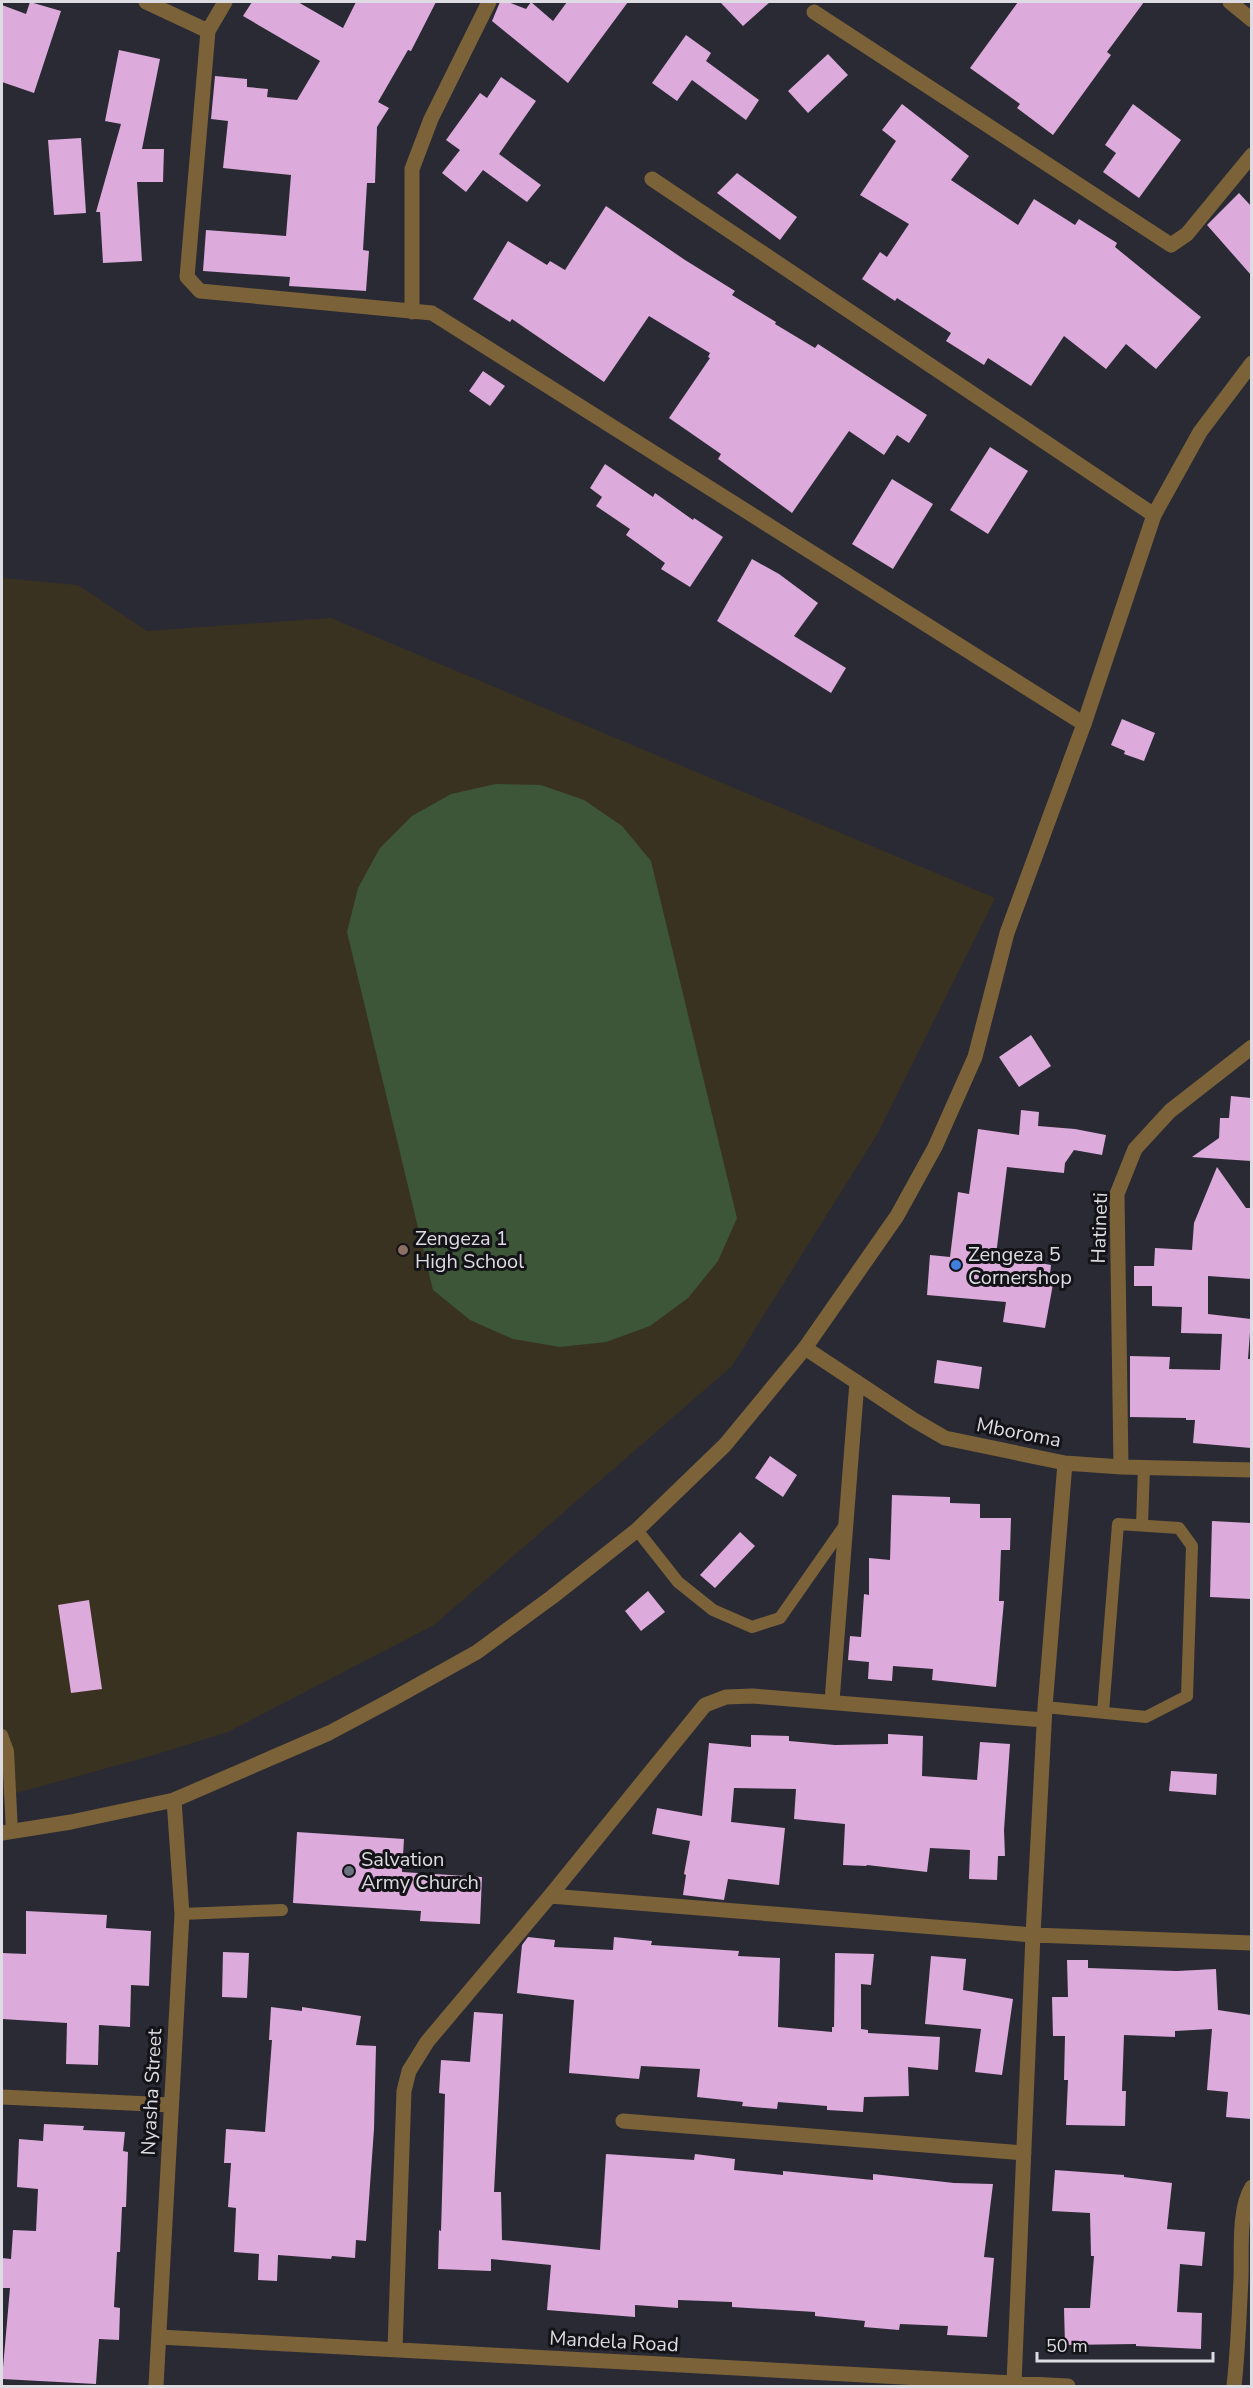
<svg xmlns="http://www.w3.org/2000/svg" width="1253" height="2388" viewBox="0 0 1253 2388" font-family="'Nunito Sans',sans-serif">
<rect width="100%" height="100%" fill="#2a2a34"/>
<!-- education -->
<path fill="#393221" d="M2,578L78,585L147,631L331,618L995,898L878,1133L732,1366L434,1625L228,1732L151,1756L2,1797Z"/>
<!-- green -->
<path fill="#3c5637" d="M496,784L541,785L584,800L622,826L651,861L737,1218L718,1261L688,1298L650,1326L606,1342L560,1347L513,1339L470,1320L433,1290L347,932L358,888L380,848L412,816L451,794Z"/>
<!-- building -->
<path fill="#dcaadb" d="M30,2L61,11L34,93L2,82V5L26,14Z
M252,2H298L343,28L356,2H436L411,51L408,50L378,102L389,108L377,127L375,183H367L363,250L369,251L366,291L289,286L290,277L203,271L206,230L286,236L291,175L223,168L228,121L211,119L215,76L247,79V87L268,89L267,97L297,100L320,61L243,16Z
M500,2H508L526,9L531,2L553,21L567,2H628L568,83L492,21Z
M720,2H770L743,26Z
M1018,2H1144L1107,52L1111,55L1053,135L1017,108L1020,104L970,68Z
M686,35L711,53L706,61L759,100L746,120L692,80L677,101L652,83Z
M119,50L160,59L142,149H164L163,182H137L142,261L103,263L100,212H96L121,124L105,121Z
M828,54L848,75L808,113L788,91Z
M501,77L536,101L499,154L541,185L527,202L483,170L466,192L442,173L460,150L446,140L480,93L487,98Z
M902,104L969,156L951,180L1018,225L1034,199L1075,225L1079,219L1117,243L1115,247L1201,317L1156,369L1126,344L1106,369L1064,336L1031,386L988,358L984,365L946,341L951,333L897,298L895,301L862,279L880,252L887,257L909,224L860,195L896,141L882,130Z
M1133,104L1181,140L1139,198L1103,172L1116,153L1105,145Z
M81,138L86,213L54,215L48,140Z
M737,173L797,217L780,240L717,193Z
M1239,193L1251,206V275L1207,225Z
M606,206L685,260L735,291L732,295L776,322L775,324L815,348L818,344L927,415L909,443L897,435L884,455L849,431L792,513L718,459L721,454L669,418L710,358L708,357L710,353L649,316L604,382L512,319L510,322L473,299L508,241L547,265L550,261L565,270Z
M483,371L505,386L490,406L469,391Z
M990,447L1028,471L988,534L950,510Z
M605,464L653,497L655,493L693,520L694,518L723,537L690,587L661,569L665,563L626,535L630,529L596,506L602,497L590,488Z
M892,479L933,504L893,569L852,544Z
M752,559L779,574L818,603L794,636L846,668L831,693L717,621Z
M1122,719L1155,733L1144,761L1124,754L1125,751L1111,745Z
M1031,1035L1051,1066L1019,1087L999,1057Z
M1231,1096L1251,1098V1161L1192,1157L1219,1138L1220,1118H1229Z
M1021,1110L1039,1112L1038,1126L1075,1129L1106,1135L1102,1155L1074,1150L1065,1163L1064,1173L1007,1167L996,1255L1051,1265L1049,1283L1053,1284L1045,1328L1003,1322L1006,1302L927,1295L930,1255L950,1257L958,1192L969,1194L978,1129L1019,1135Z
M1217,1167L1246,1208H1251V1279L1208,1276V1314L1251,1319L1248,1359H1251V1448L1193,1443L1195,1420H1186V1418L1130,1417V1356L1170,1357L1169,1369L1220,1370L1222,1334L1181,1333L1182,1307L1152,1306V1286H1134V1266H1154L1155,1248L1192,1250L1194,1223Z
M937,1360L982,1367L979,1389L934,1383Z
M770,1456L797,1475L783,1497L755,1478Z
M892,1495L950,1497V1503L980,1504V1518H1011L1010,1550H1001L999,1601H1004L996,1687L932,1680L933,1669L893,1666L892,1681L868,1679L869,1662L848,1660L850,1636L861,1637L864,1594L869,1595V1558L890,1560Z
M1212,1521L1251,1523V1599L1210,1597Z
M740,1532L755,1546L715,1588L700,1575Z
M648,1591L665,1612L641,1631L625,1611Z
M89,1600L102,1689L71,1693L58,1605Z
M888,1734L923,1736L922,1776L977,1780L980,1742L1010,1744L1004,1830L1005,1856H998L997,1880L969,1879L970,1850L930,1848L927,1872L867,1865L866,1866L843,1865L845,1824L794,1819L796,1789L734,1788L731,1822L785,1828L779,1885L728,1879L724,1900L683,1895L686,1875L684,1874L690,1841L652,1834L657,1808L702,1816L709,1743L751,1747V1735L789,1736V1741L835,1745L888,1744Z
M1171,1771L1217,1774L1216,1795L1169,1791Z
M297,1832L404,1839L402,1872L482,1877L480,1924L420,1921L421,1911L293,1903Z
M26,1911L107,1915L106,1928L151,1931L149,1986L131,1985L130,2027L99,2025L98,2065L66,2064L67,2023L2,2019V1953L26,1954Z
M528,1937L555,1940L554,1947L613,1950L614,1937L652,1941L651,1945L739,1951L738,1956L780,1958L778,2027L832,2032V2027H834L835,1953L874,1954L871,1985L861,1984V2029L868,2030V2033L940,2037L938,2070L908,2067L909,2096L864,2097L863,2112L827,2110V2106L778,2102L777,2109L742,2106L743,2102L697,2097L700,2069L641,2066L639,2079L569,2073L574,2000L517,1993L522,1945Z
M223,1952L249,1953L247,1998L222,1997Z
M931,1956L966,1959L963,1990L1013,1999L1002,2075L975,2072L981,2029L925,2024Z
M1067,1960H1088V1968L1177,1971L1216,1969L1218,2010L1251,2015V2119L1226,2117L1228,2092L1207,2090L1212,2029L1175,2031V2037L1124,2035L1122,2091H1126L1125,2126L1066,2125L1068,2080H1064L1065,2036H1053L1052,1997H1068Z
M271,2007L302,2011V2007L361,2016L356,2045L376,2046L374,2129L366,2241L356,2240L355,2258L332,2256L331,2259L278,2255L277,2281L258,2280L259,2254L234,2252L236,2208L228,2207L231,2163H224L226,2129L265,2132L272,2040H269Z
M474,2012L503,2014L494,2192H501L502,2240L600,2250L606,2154L694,2160L695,2154L735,2159L734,2170L783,2175V2171L873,2180V2174L954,2183L993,2184L984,2257L994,2258L987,2337L947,2335L948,2326L900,2324L899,2330L864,2327L865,2321L815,2316V2312L732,2307V2302L678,2300V2308L635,2305V2317L547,2310L551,2265L491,2259V2271L438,2269L439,2230L441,2231L445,2094L439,2093L441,2060L470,2062Z
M44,2124L84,2126L83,2130L125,2132L123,2151L128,2152L126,2207H122L120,2252H117L114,2307L120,2308L119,2340L99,2339L96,2384L2,2379L10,2288H2V2258L11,2259L13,2230L36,2231L38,2189L17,2187L19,2139L43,2141Z
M1055,2170L1124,2175V2177L1172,2183L1167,2229L1205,2232L1202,2266L1180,2264L1177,2312L1202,2313L1201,2349L1136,2346V2344L1065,2345L1064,2308H1090L1094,2256H1091L1090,2213L1052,2211Z"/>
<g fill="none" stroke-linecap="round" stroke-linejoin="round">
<!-- service -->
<path stroke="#7b6239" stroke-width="12" d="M1142,1525L1144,1467
M637,1530L678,1582L713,1610L752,1627L780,1618L845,1525
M1045,1707L1146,1717L1187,1696L1192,1546L1179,1528L1118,1524L1103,1712
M2,1735L8,1751L12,1832
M182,1914L282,1910"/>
<!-- minor -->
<path stroke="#7b6239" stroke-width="15" d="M146,2L208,31
M225,2L208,31L187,277L200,291L432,313L1084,724
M1230,2L1252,20
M814,12L1171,245L1187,234L1252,155
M652,179L1154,515
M412,312V169L431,119L489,2
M805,1348L914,1420L945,1438L1065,1463L1121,1467L1252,1470
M1121,1467L1117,1194L1135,1149L1170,1111L1252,1047
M832,1701L857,1382
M550,1896L1033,1935L1252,1943
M2,2097L171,2105
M623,2121L1024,2153
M159,2337L1068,2386
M395,2349L404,2091L409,2071L427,2042L550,1896L705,1705L726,1697L753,1696L1044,1720
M1014,2383L1033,1935L1045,1707L1065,1463
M156,2386L182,1914L174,1800
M1234,2386C1238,2351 1239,2315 1241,2279C1242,2252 1238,2209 1252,2187"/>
<!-- tertiary -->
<path stroke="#7b6239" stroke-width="15" d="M2,1833L71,1822L174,1800L329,1733L391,1700L477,1652L552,1597L637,1530L725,1445L805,1348L897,1216L935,1147L975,1057L1007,933L1084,724L1154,515L1200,432L1252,363"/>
</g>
<!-- markers -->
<circle fill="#8d6e63" stroke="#131318" stroke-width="2" cx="403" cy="1250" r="6"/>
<circle fill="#3f7fe0" stroke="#131318" stroke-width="2" cx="956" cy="1265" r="6"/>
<circle fill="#6b7280" stroke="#131318" stroke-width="2" cx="349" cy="1871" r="6"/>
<g text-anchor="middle" stroke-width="6" stroke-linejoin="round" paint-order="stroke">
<!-- street labels -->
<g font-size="20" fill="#dcdce2" stroke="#131318">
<text transform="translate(1099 1228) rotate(-88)" y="7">Hatineti</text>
<text transform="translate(1019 1432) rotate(11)" y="7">Mboroma</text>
<text transform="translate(151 2092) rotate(-87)" y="7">Nyasha Street</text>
<text transform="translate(614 2341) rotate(3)" y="7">Mandela Road</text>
</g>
<!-- poi labels -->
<g font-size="20" fill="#dcdce2" stroke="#131318" text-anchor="start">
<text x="415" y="1245">Zengeza 1<tspan x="415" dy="23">High School</tspan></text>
<text x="968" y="1261">Zengeza 5<tspan x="968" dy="23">Cornershop</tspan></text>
<text x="361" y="1866">Salvation<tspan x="361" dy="23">Army Church</tspan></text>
</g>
</g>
<!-- border -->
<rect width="1253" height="2388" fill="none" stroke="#dcdce2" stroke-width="6"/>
<!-- scale -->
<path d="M1037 2352v9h176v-9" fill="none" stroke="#dcdce2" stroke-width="3"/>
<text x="1046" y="2352" font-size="18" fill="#dcdce2" stroke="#131318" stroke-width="4.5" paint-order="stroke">50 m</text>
</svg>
